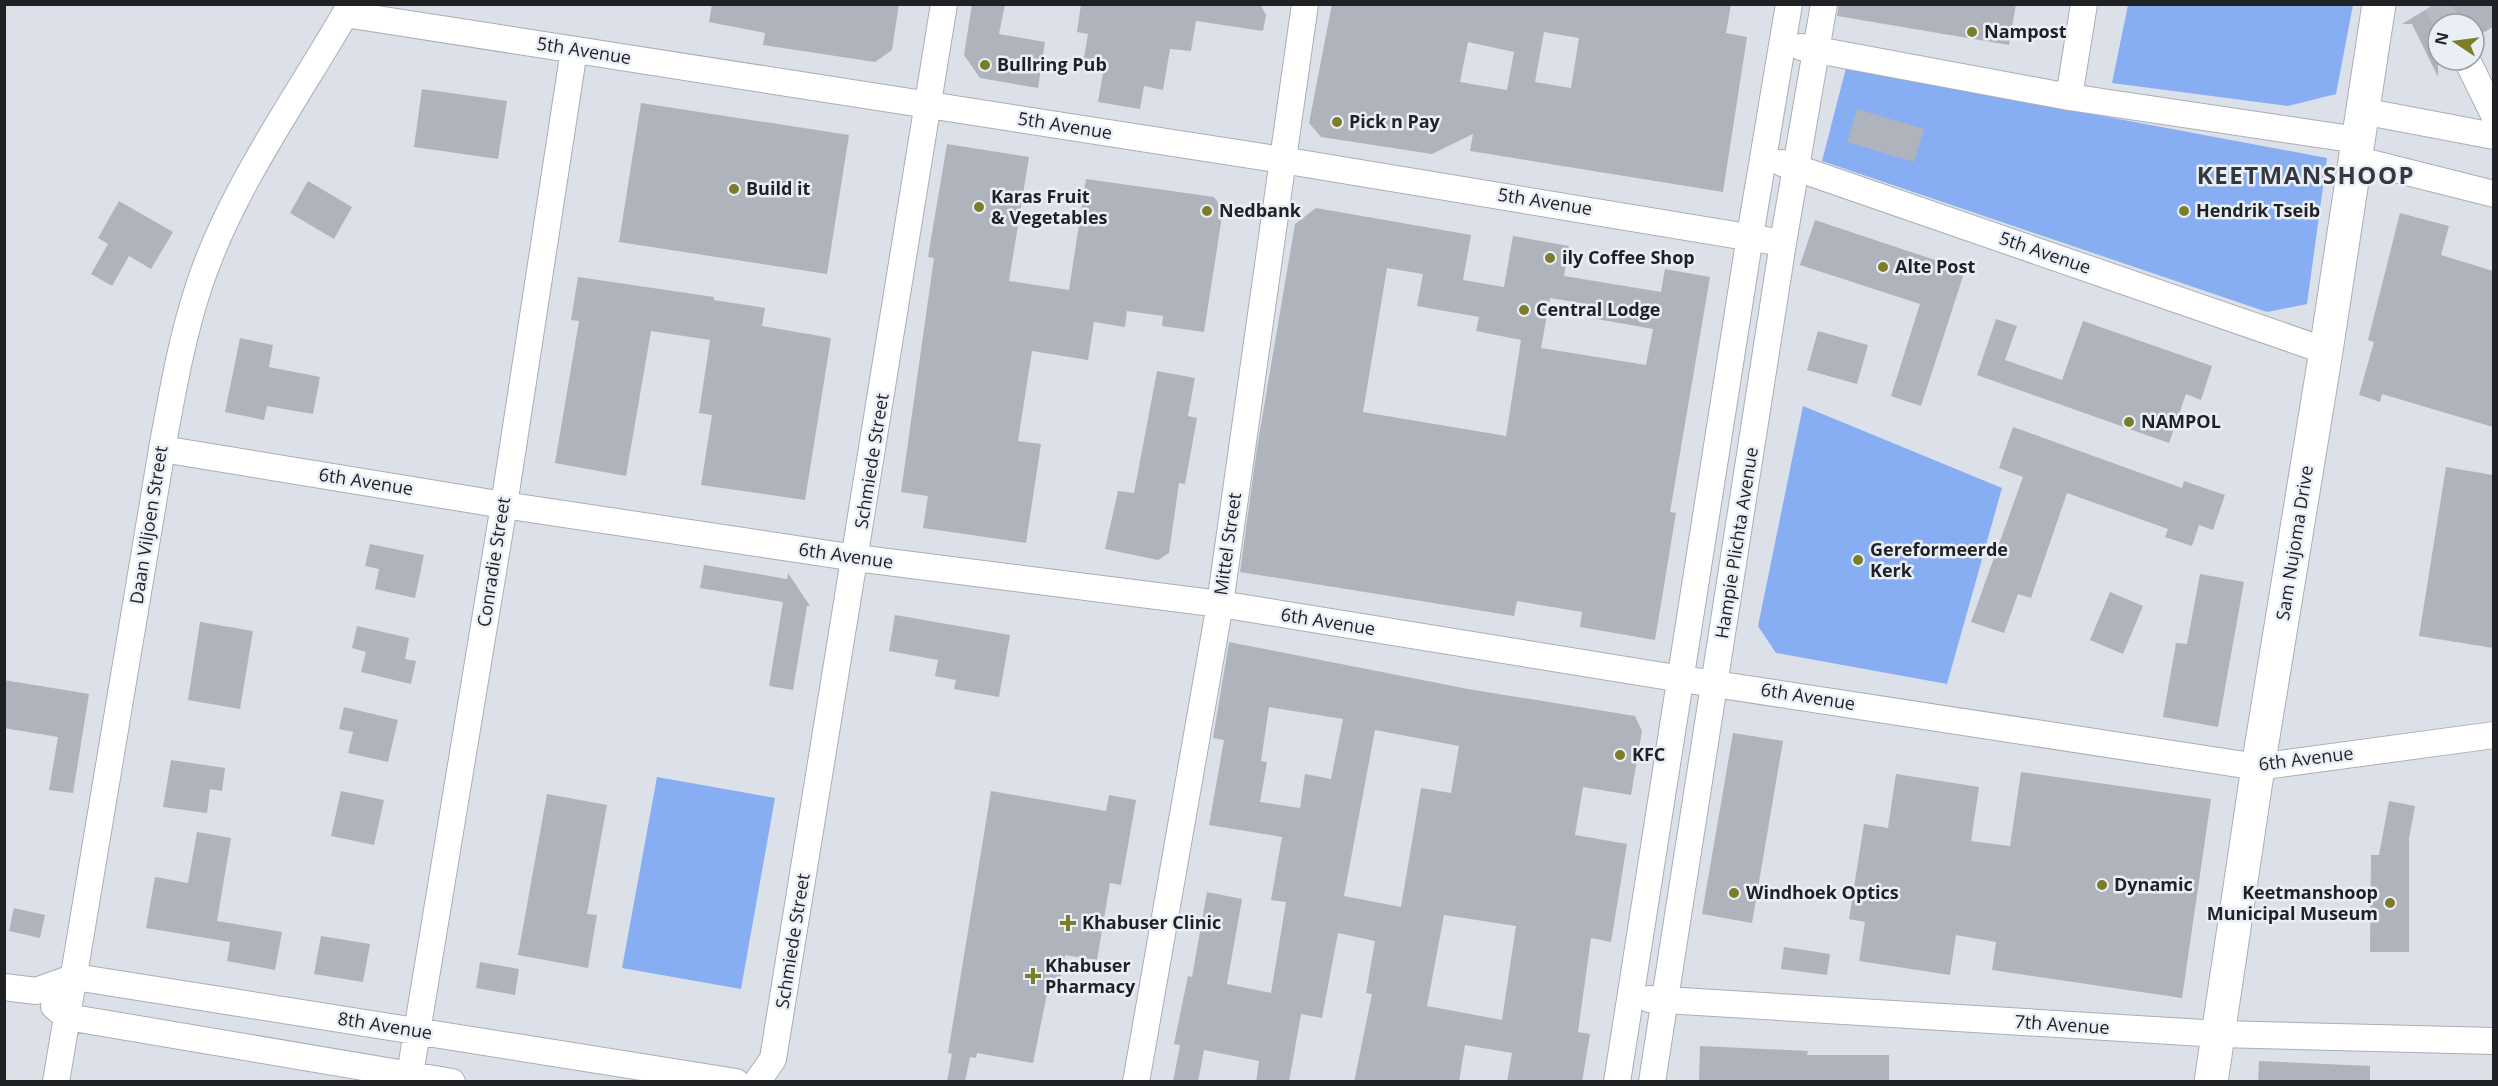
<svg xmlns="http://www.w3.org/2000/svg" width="2498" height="1086" viewBox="0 0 2498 1086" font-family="'Open Sans',sans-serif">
<rect width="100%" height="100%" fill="#dce1e9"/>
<!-- green -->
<path fill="#87aef3" d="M2128,5H2353L2336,94L2288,106L2112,83Z
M1846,68L2327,158L2307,304L2267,312L1822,161Z
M1803,406L2002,488L1947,684L1776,653L1758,626Z
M657,777L775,798L741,989L622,968Z"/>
<!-- building -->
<path fill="#afb3bb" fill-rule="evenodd" d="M712,4H899L892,50L875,62L763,45L765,33L709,22Z
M972,4H1005L999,34L1045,42L1038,88L980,78L964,55Z
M1081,4H1260L1266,15L1263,31L1196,21L1191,51L1170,49L1163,90L1144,86L1140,109L1098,102L1103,73L1082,69L1088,34L1077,32Z
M1332,4H1731L1726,33L1747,37L1723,192L1470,151L1473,134L1432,154L1321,137L1309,123ZM1544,32L1579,38L1571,88L1535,82ZM1468,42L1514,52L1507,90L1460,82Z
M1839,4H2016L2009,45L1837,16Z
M2435,4H2493V27L2474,38V24H2438V77L2412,24H2402Z
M422,89L507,101L498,159L414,147Z
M641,103L849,135L827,274L619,242Z
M1857,109L1924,129L1914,162L1847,142Z
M947,144L1029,157L1009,281L1069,290L1086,179L1214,197L1223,210L1204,332L1162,326L1163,316L1127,311L1125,327L1094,322L1088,360L1032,351L1018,441L1041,444L1026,543L923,528L928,496L901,492L934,258L928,257Z
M308,181L352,207L334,239L290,213Z
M119,201L173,232L151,269L129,256L112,286L91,274L108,244L98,238Z
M1316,208L1471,235L1463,280L1504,287L1513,236L1569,246L1564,276L1661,292L1665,269L1710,277L1670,512L1676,513L1655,640L1580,627L1582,612L1517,601L1514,616L1240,572L1257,448L1295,224ZM1387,268L1423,274L1417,306L1479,317L1476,331L1521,340L1506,436L1363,412ZM1550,298L1593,305L1591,318L1653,329L1646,365L1541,348Z
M2400,213L2449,226L2441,255L2493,271V427L2382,394L2380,402L2359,395L2374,342L2368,340Z
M1815,220L1965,270L1921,406L1891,396L1920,304L1800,265Z
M578,277L714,297V300L765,308L762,326L831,338L805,500L701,485L712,415L699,413L710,340L651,331L626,476L555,463L579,321L571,320Z
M1996,319L2017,326L2005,360L2062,380L2083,321L2212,366L2201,400L2186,394L2169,443L1977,375Z
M1818,331L1868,345L1857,384L1807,370Z
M240,338L273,345L269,367L320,377L313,414L267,406L264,420L225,412Z
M1157,371L1195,378L1188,416L1197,418L1185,484L1179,483L1169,553L1158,560L1105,549L1118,491L1134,493Z
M2013,427L2182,488L2184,481L2225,495L2213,530L2199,525L2192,546L2165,537L2168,529L2067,493L2031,598L2018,594L2004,633L1971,622L2023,477L1999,468Z
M2446,467L2493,475V648L2419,636Z
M370,544L424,555L415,598L375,589L379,569L365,566Z
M704,565L787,579L788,573L810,606H807L793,690L769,686L783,602L700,588Z
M2200,574L2244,582L2218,727L2163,717L2176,643L2187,644Z
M2110,592L2143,606L2123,654L2090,640Z
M895,615L1010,635L999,697L954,689L956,680L935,676L938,660L889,651Z
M200,622L253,631L240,709L188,700Z
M357,626L409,638L405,659L416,661L411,684L361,672L366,652L352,648Z
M1229,642L1468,689L1635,716L1642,731L1631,795L1583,787L1575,835L1627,844L1611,942L1591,938L1578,1032L1590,1034L1582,1082H1507L1512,1053L1465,1045L1459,1082H1354L1372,994L1366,993L1375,941L1338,933L1322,1018L1301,1014L1289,1082H1256L1259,1061L1204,1050L1198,1082H1173L1180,1045L1174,1044L1188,976L1192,977L1207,892L1242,899L1227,984L1271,993L1286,902L1271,900L1282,837L1209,825L1224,740L1213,738ZM1269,707L1343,719L1331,779L1305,774L1300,808L1260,802L1267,762L1261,761ZM1375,730L1459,746L1451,793L1421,788L1401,907L1344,896ZM1444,915L1516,926L1502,1020L1427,1006Z
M4,680L89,694L73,793L49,790L58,737L4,728Z
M344,707L398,720L388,762L348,753L353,732L339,729Z
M1733,733L1783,741L1752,923L1702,914Z
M171,760L225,768L222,791L210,789L207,813L163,807Z
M2021,772L2211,799L2182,998L1992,970L1996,942L1956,935L1950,975L1859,961L1865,922L1849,919L1864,824L1888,828L1896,774L1979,787L1971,841L2010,846Z
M341,791L384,800L374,845L331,836Z
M991,791L1106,811L1109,795L1136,800L1121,885L1110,883L1097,960L1065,955L1059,985L1049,984L1033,1063L977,1053L976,1058L970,1057L965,1082H947L952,1054L948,1053Z
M547,794L607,805L587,914L597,915L588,968L518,955Z
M2389,801L2415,806L2409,839V952H2370L2371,855H2379Z
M197,832L231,838L217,921L282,932L275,970L227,961L230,942L146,928L155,877L188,883Z
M14,908L45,915L40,938L9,931Z
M321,936L370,944L363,982L314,974Z
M1784,947L1830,954L1827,975L1781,969Z
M480,962L519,969L515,995L476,988Z
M1700,1046L1808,1051L1807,1055H1889V1082H1699Z
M2259,1061L2370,1066V1082H2258Z"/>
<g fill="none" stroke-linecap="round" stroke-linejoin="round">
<!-- minor-tunnel -->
<path stroke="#b6bbc2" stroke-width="26" stroke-dasharray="26 13" stroke-linecap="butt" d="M2437,4L2448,24"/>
<!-- minor casing -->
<g stroke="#aaaeb6" stroke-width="28">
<path id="minor" d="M345,14L1282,160L1783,243
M1801,47L2069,97L2358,140
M2467,60L2494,115
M2069,97L2084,4
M2362,111L2494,136
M2355,159L2494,194
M1782,163L2326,351
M162,449L504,505L856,558L1220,604L1682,679L2258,767L2494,735
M4,987L36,991L75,977L736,1082
M1649,999L2219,1034L2494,1041
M54,1006L67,1017L452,1082
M410,1074L504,505L574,50
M56,1082L162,449C172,395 181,341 198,289C230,189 299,95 351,4
M757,1082L773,1059L944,4
M1136,1082L1220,604L1305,4
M1617,1082L1750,236L1789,4
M1652,1082L1783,243L1824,4"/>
</g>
<!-- major casing -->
<g stroke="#aaaeb6" stroke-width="35">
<path id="major" d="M2211,1082L2258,767L2326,351L2379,4"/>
</g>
<!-- minor -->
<use href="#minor" stroke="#fff" stroke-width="26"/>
<!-- major -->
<use href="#major" stroke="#fff" stroke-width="33"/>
</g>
<!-- markers -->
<g fill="#7a7e27" stroke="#eaeef6" stroke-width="2">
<circle cx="1972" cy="32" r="6"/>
<circle cx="985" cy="65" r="6"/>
<circle cx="1337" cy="122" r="6"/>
<circle cx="734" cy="189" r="6"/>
<circle cx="979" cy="207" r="6"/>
<circle cx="1207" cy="211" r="6"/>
<circle cx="2184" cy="211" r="6"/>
<circle cx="1550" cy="258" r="6"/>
<circle cx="1883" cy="267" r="6"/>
<circle cx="1524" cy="310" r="6"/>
<circle cx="2129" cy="422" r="6"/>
<circle cx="1858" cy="560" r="6"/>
<circle cx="1620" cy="755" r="6"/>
<circle cx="2102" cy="885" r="6"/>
<circle cx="1734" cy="893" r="6"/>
<circle cx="2390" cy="903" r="6"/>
<path d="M1065 914h6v6h6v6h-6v6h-6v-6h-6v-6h6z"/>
<path d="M1030 967h6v6h6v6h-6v6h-6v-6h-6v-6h6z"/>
</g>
<g text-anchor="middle" stroke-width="5" stroke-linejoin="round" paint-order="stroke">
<!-- poi labels -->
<g font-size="18" font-weight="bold" fill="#1f2124" stroke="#eaeef6" text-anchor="start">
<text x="1984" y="38">Nampost</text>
<text x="997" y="71">Bullring Pub</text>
<text x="1349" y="128">Pick n Pay</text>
<text x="746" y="195">Build it</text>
<text x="991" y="203">Karas Fruit<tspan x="991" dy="21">&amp; Vegetables</tspan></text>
<text x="1219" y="217">Nedbank</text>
<text x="2196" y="217">Hendrik Tseib</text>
<text x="1562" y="264">ily Coffee Shop</text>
<text x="1895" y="273">Alte Post</text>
<text x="1536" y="316">Central Lodge</text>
<text x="2141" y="428">NAMPOL</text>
<text x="1870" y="556">Gereformeerde<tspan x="1870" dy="21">Kerk</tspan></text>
<text x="1632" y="761">KFC</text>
<text x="2114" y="891">Dynamic</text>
<text x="1746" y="899">Windhoek Optics</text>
<text x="2378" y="899" text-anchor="end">Keetmanshoop<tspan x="2378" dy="21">Municipal Museum</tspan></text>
<text x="1082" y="929">Khabuser Clinic</text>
<text x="1045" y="972">Khabuser<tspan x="1045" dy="21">Pharmacy</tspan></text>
</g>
<!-- street labels -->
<g font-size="18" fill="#1f2124" stroke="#eaeef6">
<text transform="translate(584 51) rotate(9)" y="6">5th Avenue</text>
<text transform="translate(1065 126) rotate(9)" y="6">5th Avenue</text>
<text transform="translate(1545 202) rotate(9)" y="6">5th Avenue</text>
<text transform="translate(2045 253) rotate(19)" y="6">5th Avenue</text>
<text transform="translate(872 461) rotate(-81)" y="6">Schmiede Street</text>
<text transform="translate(366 482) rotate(9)" y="6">6th Avenue</text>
<text transform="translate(149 525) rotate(-81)" y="6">Daan Viljoen Street</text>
<text transform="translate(1737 543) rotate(-81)" y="6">Hampie Plichta Avenue</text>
<text transform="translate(2295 543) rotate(-81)" y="6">Sam Nujoma Drive</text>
<text transform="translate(1228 544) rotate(-82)" y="6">Mittel Street</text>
<text transform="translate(846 556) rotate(8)" y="6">6th Avenue</text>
<text transform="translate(494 562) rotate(-81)" y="6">Conradie Street</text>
<text transform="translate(1328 622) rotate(9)" y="6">6th Avenue</text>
<text transform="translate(1808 697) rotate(9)" y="6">6th Avenue</text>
<text transform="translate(2306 759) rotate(-7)" y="6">6th Avenue</text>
<text transform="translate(793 941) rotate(-81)" y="6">Schmiede Street</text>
<text transform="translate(2062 1025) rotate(4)" y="6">7th Avenue</text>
<text transform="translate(385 1026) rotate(9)" y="6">8th Avenue</text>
</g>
<!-- district labels -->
<g font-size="24" font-weight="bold" letter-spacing="1.5" fill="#35383f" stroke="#eaeef6">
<text x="2306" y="184">KEETMANSHOOP</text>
</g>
</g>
<!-- border -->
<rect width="2498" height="1086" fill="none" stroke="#1f2124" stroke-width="12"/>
<!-- north arrow -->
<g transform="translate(2456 42) rotate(283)"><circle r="28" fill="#eaeef6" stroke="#999ca2" stroke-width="1.5"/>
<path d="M0-4.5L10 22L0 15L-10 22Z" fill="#7a7e27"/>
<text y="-9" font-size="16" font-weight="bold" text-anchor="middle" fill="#1f2124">N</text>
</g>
</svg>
